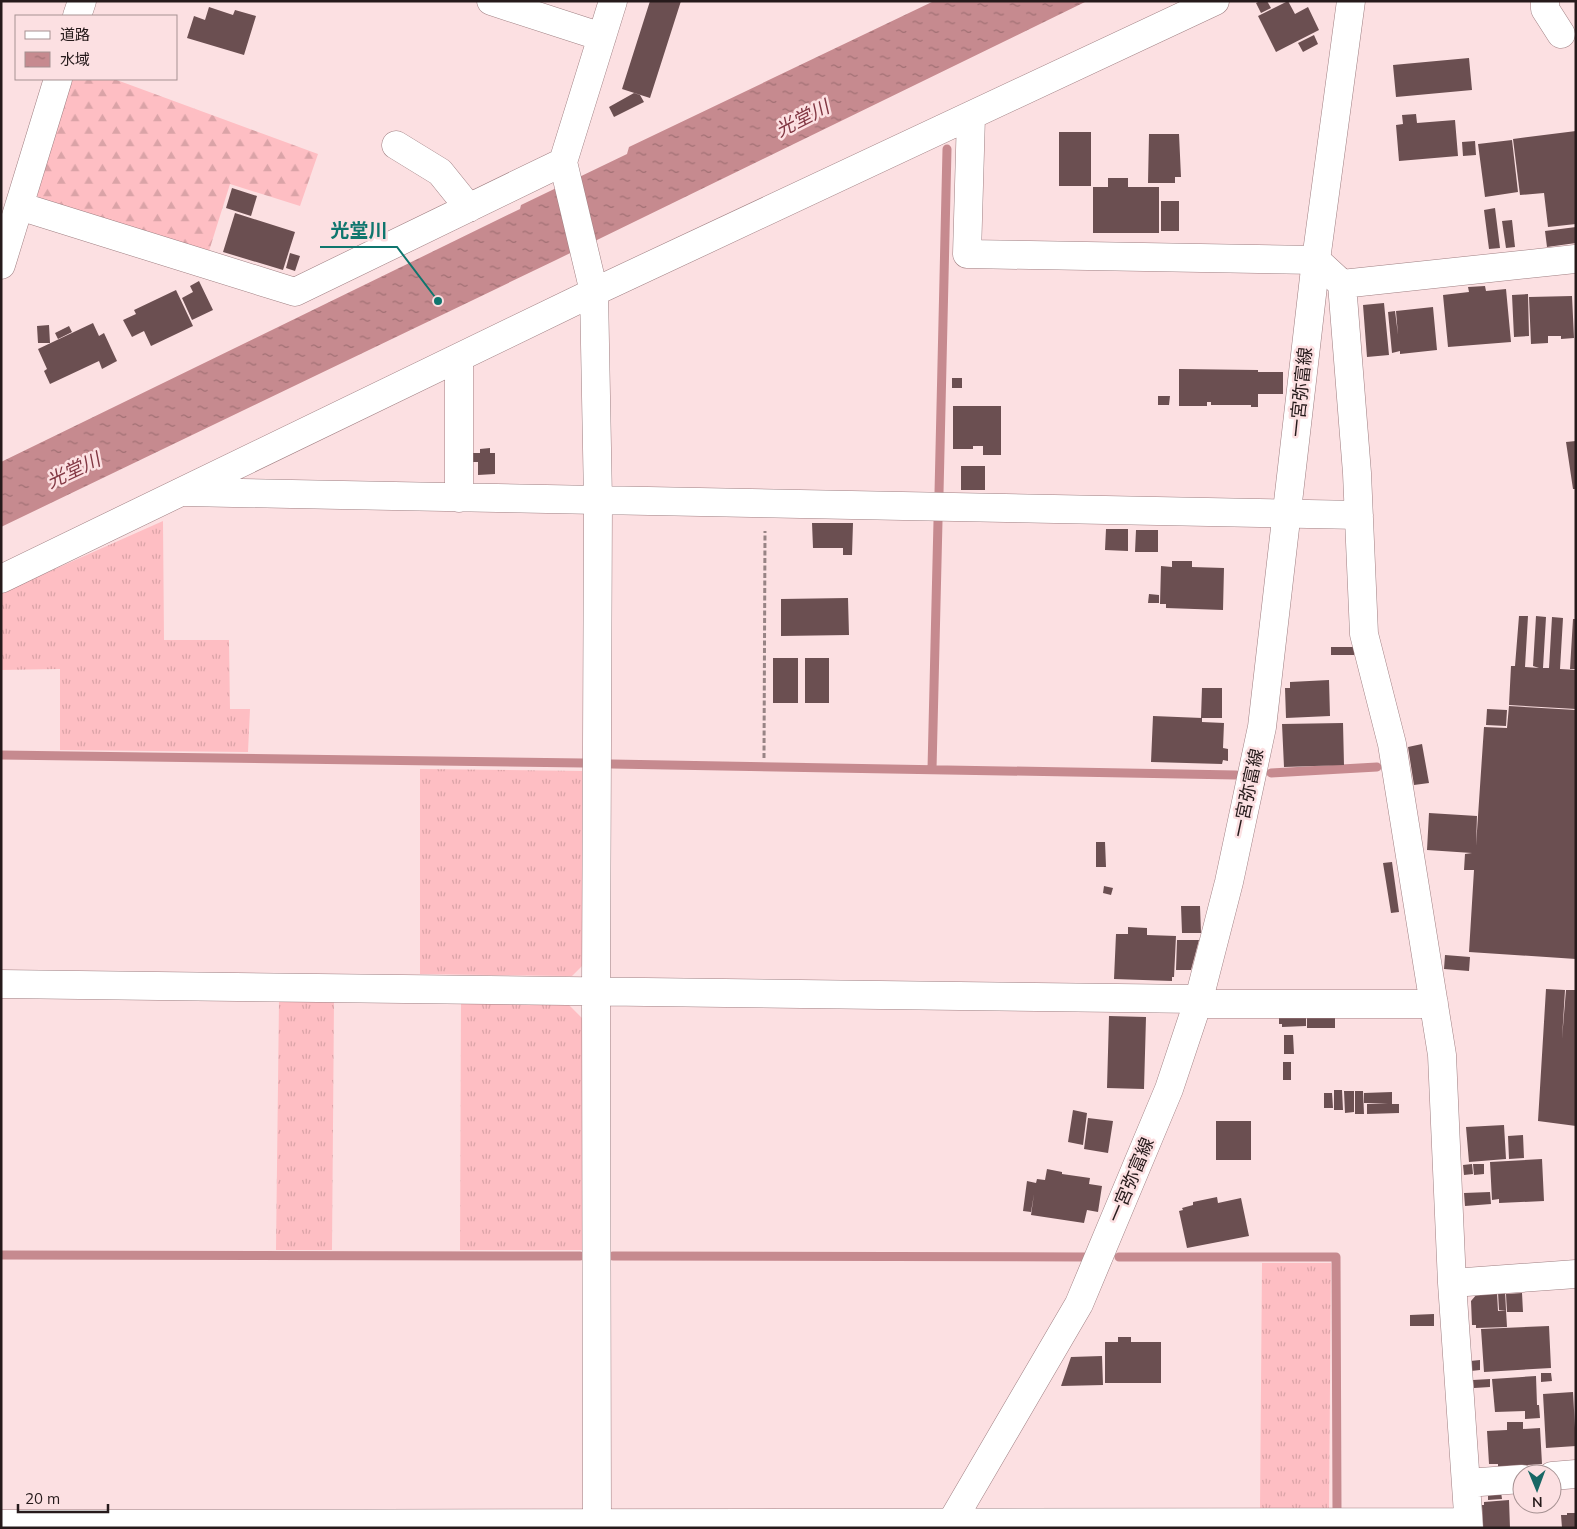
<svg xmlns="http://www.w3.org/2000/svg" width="1577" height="1529" viewBox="0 0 1577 1529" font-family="Mulish,'Noto Sans JP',sans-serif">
<defs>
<pattern id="grass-tufts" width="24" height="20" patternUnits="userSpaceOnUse" patternTransform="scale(1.25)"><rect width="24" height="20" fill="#febec3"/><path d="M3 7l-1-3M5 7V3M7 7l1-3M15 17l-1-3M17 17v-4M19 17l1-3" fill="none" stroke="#daa3a7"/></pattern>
<pattern id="forest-firs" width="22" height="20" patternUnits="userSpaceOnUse" patternTransform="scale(1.25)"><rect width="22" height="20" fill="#febec3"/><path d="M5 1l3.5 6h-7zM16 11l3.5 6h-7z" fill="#daa3a7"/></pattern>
<pattern id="water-ripples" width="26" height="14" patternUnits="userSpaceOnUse" patternTransform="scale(1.25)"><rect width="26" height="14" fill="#c68a8f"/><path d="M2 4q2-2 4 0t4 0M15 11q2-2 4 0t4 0" fill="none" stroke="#a17074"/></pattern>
</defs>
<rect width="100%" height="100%" fill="#fce0e2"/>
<!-- grass -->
<path fill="url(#grass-tufts)" d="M163,521L164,640H229L230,709H250L248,752L60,750V669L1,670V593Z
M420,769L582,771V966L572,976L420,974Z
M279,1001H334L332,1250H276Z
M461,1003L569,1005L582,1018L583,1250H460Z
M1262,1263H1331L1329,1511H1260Z"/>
<!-- forest -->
<path fill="url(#forest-firs)" d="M71,79H114L318,154L300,206L230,184L209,251L40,200L36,193Z"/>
<!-- water -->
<path fill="url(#water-ripples)" d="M934,1H1087L556,260L1,527V462L520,209L521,205L627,154L629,147Z"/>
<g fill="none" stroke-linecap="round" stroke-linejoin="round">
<!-- stream -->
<path stroke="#c68a8f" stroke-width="9" d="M939,493L947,149
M1,755L583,763
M612,764L1236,775
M932,769L938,521
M1271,773L1377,767
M1,1255L580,1256
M613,1256L1085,1257
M1119,1257H1336L1337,1509"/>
</g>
<!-- building -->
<path fill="#6b4f51" d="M650,1H681L650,98L622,89Z
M1260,1H1267L1271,8L1261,13L1256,3Z
M1288,1L1295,14L1308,7L1319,30L1276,52L1258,16Z
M209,7L233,15L235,10L256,16L244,55L187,38L194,16L205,20Z
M1314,35L1318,44L1303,52L1298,43Z
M1469,58L1472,90L1396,97L1393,65Z
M634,93L640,95L644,102L614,117L609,107Z
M1416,114L1417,123L1455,120L1458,156L1399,161L1396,125L1403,124L1402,115Z
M1576,131V224L1548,227L1544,193L1520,195L1513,139Z
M1059,132H1091V186H1059Z
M1149,134H1179L1181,177H1175V183H1148Z
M1512,140L1518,192L1485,197L1478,144Z
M1475,141L1476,155L1463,156L1462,142Z
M1108,178H1128V187H1159V233H1093V187H1108Z
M232,188L257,196L251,216L226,208Z
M1161,201H1179V231H1161Z
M1495,208L1500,248L1489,249L1484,210Z
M235,213L295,232L283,270L223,252Z
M1512,220L1515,247L1506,248L1502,221Z
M1576,227V243L1547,247L1545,231Z
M290,253L300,256L295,271L286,268Z
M199,281L213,310L192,320L182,298L193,292L190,286Z
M1485,286L1486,291L1506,289L1511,342L1448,347L1443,295L1469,292L1468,287Z
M176,290L193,326L151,346L144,331L132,337L123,320L136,314L134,310Z
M1528,294L1529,336L1514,337L1512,295Z
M1572,296L1574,338L1561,339V336H1548V343L1531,344L1529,297Z
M1384,303L1389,355L1367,357L1363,305Z
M1433,307L1437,350L1400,354V351L1392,353L1388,312L1395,311L1398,335L1396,311Z
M93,323L99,336L104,333L117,361L102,369L99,361L50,384L44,371L47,369L38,349Z
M49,325L50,343H38L37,326Z
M69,326L72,332L58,339L55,333Z
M1179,369L1258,370V372H1283V394H1258V407H1251V405H1211V402H1207V406H1179Z
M952,378H962V388H952Z
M1158,396H1170L1169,405H1158Z
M953,406H1001V455H983V446H973V449H953Z
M1576,441V489H1573L1566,442Z
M490,448V453H495V474L478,475V462H473V453H480V449Z
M961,466H985V490H961Z
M812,523H853L852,555H843V548H829V538V548H813Z
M1106,529H1128V551L1105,550Z
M1136,530H1158V552H1135Z
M1172,561H1192V567L1224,568L1223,610L1166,608V604H1160L1161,566L1172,567Z
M1149,594L1159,595V603H1148Z
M848,598L849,635L781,636V599Z
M1519,616H1528L1525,667L1539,668L1533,666L1536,616L1546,617L1543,668H1549L1552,617L1563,618L1560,669L1576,670V709L1509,705L1511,666H1515Z
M1573,619H1576V669H1570Z
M1331,647H1354V655H1331Z
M773,658H798V703H773Z
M805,658H829V703H805Z
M1329,680L1330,716L1286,718L1285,688H1290V682Z
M1202,688H1222V718H1201Z
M1509,706L1576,710V959L1469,952L1474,870H1464L1465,854L1472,853L1427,850L1429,813L1477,816L1476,846L1484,727L1507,728Z
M1487,709L1507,710L1506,726L1486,725Z
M1153,716L1202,718V722L1224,723L1223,748L1228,749V761L1223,760L1222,764L1151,762Z
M1343,723L1344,765L1284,767L1282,724Z
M1422,744L1429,783L1414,785L1408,747Z
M1096,842H1105L1106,867H1096Z
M1392,862L1399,912L1391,913L1383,863Z
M1104,886L1113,888L1111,895L1103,893Z
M1181,906H1200L1201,933H1182Z
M1128,927L1147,928V935L1176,936L1174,977H1172V981L1114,979L1116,934H1128Z
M1177,940H1199L1191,970H1176Z
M1445,955L1470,957L1469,971L1444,969Z
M1546,989L1565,990L1562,1039L1566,990H1576V1126L1538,1121Z
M1109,1016L1146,1017L1144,1089L1107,1088Z
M1306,1016V1026L1282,1027V1024H1279V1017Z
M1307,1016H1335V1028H1307Z
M1284,1035H1293L1294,1054H1284Z
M1283,1062H1291V1080H1283Z
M1334,1090H1342L1343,1110H1334Z
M1344,1091H1354V1112L1345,1113Z
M1355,1091H1363L1364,1114H1355Z
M1392,1092V1104H1399V1113L1367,1114V1104L1388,1103H1364V1093Z
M1324,1093H1332L1333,1108H1324Z
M1073,1110L1087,1113L1083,1145L1068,1142Z
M1088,1118L1113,1121L1108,1153L1084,1149Z
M1216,1121H1251V1160H1216Z
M1504,1125L1506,1159L1469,1162L1466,1127Z
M1523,1135L1524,1158L1509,1159L1508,1136Z
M1542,1159L1544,1201L1499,1203V1199L1492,1200L1490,1162Z
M1472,1164L1473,1174L1464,1175L1463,1165Z
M1473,1164H1484V1174L1474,1175Z
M1047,1169L1062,1172V1174L1090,1178L1089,1184L1102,1186L1098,1212L1087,1210L1084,1223L1031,1215L1034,1194L1031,1212L1023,1211L1027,1181L1036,1183L1037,1179L1045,1180Z
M1490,1192L1491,1204L1465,1206L1464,1193Z
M1217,1197L1218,1203L1241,1198L1249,1236L1187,1248L1179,1211L1183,1210L1182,1208L1193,1205V1202Z
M1505,1291L1506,1310H1499L1498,1292Z
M1497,1293L1498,1311L1506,1310L1507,1327L1476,1328V1325H1472L1471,1301L1477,1294Z
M1522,1293L1523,1312H1507L1506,1294Z
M1434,1314V1326H1410V1315Z
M1549,1326L1551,1368L1484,1372L1481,1329Z
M1118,1337H1131V1342H1161V1383H1105V1342H1118Z
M1102,1356L1103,1385L1061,1386L1071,1357Z
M1480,1360V1370L1471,1371L1470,1361Z
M1541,1373H1551L1552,1381L1541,1382Z
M1536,1376L1537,1405H1539L1540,1418L1525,1419V1411L1495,1412L1492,1379Z
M1490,1379V1387L1474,1388L1473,1380Z
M1573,1392L1576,1446L1546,1448L1543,1394Z
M1507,1422H1523V1429L1540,1428L1542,1464L1498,1467V1464H1489L1487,1431L1507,1430Z
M1501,1492L1502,1499L1488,1500V1493Z
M1509,1500L1510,1528H1483L1482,1505H1484V1502Z
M1567,1513H1576V1528H1562L1561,1515H1567Z"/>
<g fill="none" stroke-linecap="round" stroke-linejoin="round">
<!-- minor casing -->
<g stroke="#9f7f82" stroke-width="29">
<path id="minor" d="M491,1L602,37
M1545,1V9L1561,34
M77,16L82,1
M971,116L967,254L1316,260L1342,284L1357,473L1364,634L1392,744L1442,1055L1452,1283L1469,1528
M396,145L440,172L469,208
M19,206L295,292L563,162
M1,265L58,79
M1342,284L1575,259
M186,492L1359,515
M459,498V358
M1,579L594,292L1215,1
M1,984L1199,999
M1198,1004H1434
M1452,1283L1576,1274
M1552,1476L1576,1474
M1466,1483L1522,1479
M1,1524L1468,1522
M597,1528L596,991L598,500L594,292L563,162L613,1"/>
</g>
<!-- major casing -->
<g stroke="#9f7f82" stroke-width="29">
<path id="major" d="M948,1528L1079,1304L1169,1089L1199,999L1229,882L1262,727L1316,260L1351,1"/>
</g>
<!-- path -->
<path stroke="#988485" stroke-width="3" stroke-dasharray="5 2.5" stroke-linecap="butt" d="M764,758L765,531"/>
<!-- minor -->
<use href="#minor" stroke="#fff" stroke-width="28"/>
<!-- major -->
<use href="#major" stroke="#fff" stroke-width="28"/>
</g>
<g text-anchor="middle" stroke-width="5" stroke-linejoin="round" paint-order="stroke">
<!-- street labels -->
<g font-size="18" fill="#261a1b" stroke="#fce0e2">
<text transform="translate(1301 392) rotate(-84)" y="6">一宮弥富線</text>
<text transform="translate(1248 793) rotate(-78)" y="6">一宮弥富線</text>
<text transform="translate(1131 1180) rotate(-67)" y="6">一宮弥富線</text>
</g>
<!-- water labels -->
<g font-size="19" font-style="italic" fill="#823743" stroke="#fce0e2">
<text transform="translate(802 118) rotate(-27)" y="7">光堂川</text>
<text transform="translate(73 470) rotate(-25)" y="7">光堂川</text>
</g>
</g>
<!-- callouts -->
<path fill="none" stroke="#0f766e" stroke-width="2" d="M438 301L397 247H320"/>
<circle fill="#0f766e" stroke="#fce0e2" stroke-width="2" cx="438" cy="301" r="5"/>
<g font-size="19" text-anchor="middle" font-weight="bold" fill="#0f766e" stroke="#fce0e2" stroke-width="5" stroke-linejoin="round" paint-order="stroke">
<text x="359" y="237">光堂川</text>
</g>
<!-- border -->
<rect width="1577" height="1529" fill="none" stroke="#261a1b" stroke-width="5"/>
<!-- legend -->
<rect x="15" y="15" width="162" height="65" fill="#fce0e2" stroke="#a69192"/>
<rect x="25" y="31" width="25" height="8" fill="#ffffff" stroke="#a69192"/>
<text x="60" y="40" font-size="15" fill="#261a1b">道路</text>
<rect x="25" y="52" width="25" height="15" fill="url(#water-ripples)" stroke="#a69192"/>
<text x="60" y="65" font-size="15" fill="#261a1b">水域</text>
<!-- north arrow -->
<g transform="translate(1537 1489) rotate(179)"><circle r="24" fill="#fce0e2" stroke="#a69192"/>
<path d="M0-4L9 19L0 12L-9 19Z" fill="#196765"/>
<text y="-8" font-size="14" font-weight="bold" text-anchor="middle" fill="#261a1b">N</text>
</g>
<!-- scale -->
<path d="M18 1504v8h90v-8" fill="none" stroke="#261a1b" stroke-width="2.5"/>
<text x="25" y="1504" font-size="15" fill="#261a1b" stroke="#fce0e2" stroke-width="4" paint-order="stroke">20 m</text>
</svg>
